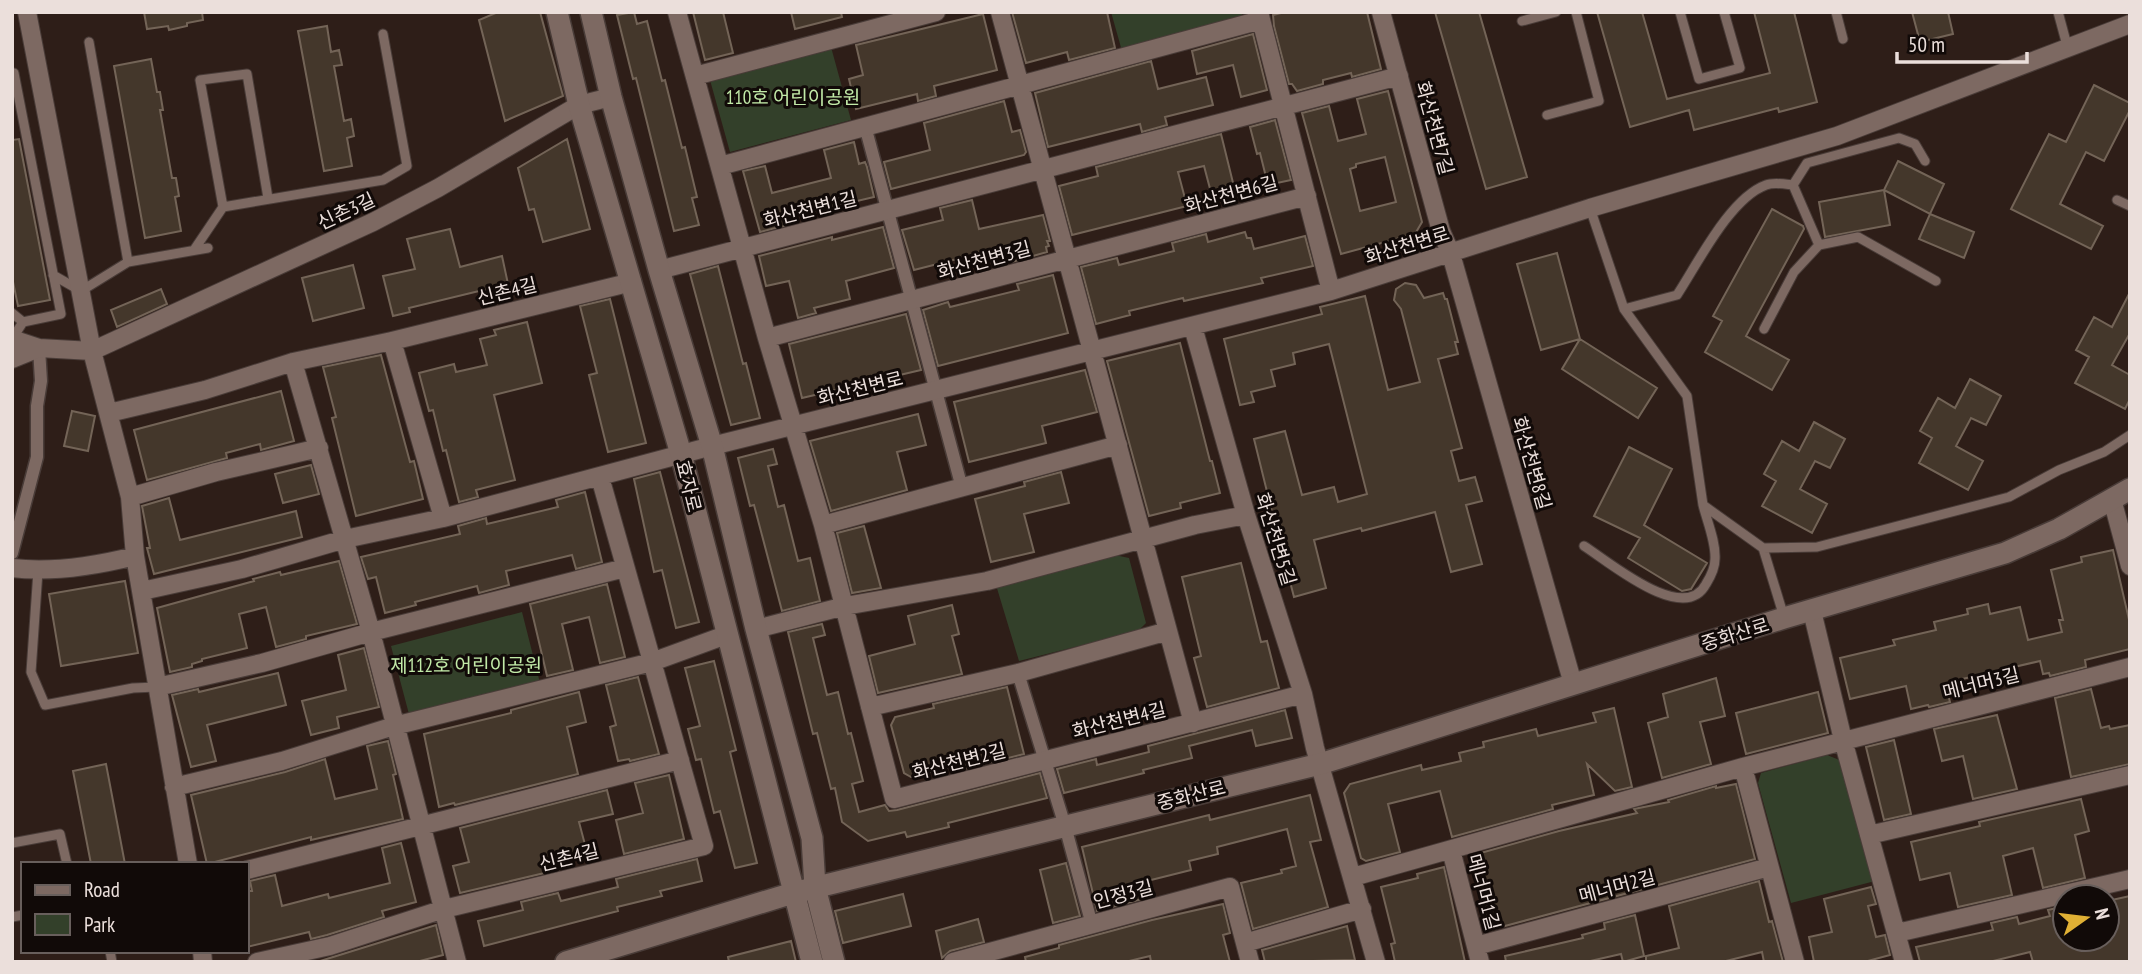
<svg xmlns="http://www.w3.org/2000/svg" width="2142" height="974" viewBox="0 0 2142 974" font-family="'PT Sans Narrow','Noto Sans KR',sans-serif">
<rect width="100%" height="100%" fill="#2e1e18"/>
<!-- green -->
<path fill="#33402a" d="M1111,12H1243L1240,20L1122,51Z
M831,47L851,120L730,152L710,80Z
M1110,554L1129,558L1146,623L1138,631L1019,661L996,585Z
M522,612L540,683L410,718L391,646Z
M1827,755L1842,761L1875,881L1791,903L1758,783L1761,773Z"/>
<!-- building -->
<path fill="#44372b" stroke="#736457" stroke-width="2" fill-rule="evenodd" d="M144,12H202L203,20L187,23V26L169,30L168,26L147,29Z
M498,12H540L563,96L505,121L479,20Z
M634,12L637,24L647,21L662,81L665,80L682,148L685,147L697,197L692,198L699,225L674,231L636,78L633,79L617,15Z
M693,12H723L733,53L705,60Z
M791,12H841L842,17L795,29Z
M1012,12H1107L1115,48L1069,60L1067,52L1026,63Z
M1285,12H1367L1381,69L1352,77L1351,73L1323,80V84L1297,91L1292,84H1289L1274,26L1273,15Z
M1435,12H1479L1527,177L1486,189Z
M1597,12H1642L1667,99L1770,73L1754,12H1794L1817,102L1779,112L1778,108L1694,130L1689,110L1630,127Z
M1912,12H1948L1953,34L1920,42Z
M983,14L997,70L934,86L936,96L918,101L917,94L856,109L849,79L863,75L856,45Z
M327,26L331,52L339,50L342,65L334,66L344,121L351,119L354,136L347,138L352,166L324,171L298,31Z
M1253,34L1267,90L1241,97L1233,65L1197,74L1192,51Z
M151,59L157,92H160L163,110H160L172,178H176L179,196L175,197L181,231L145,238L114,66Z
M1151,61L1158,89L1206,77L1213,105L1165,117L1167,125L1142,132L1140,124L1048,147L1035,93Z
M2094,85L2130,103V110L2104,161L2086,152L2060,204L2103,226L2091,249L2011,209L2049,134L2066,142Z
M1388,91L1422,222L1415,234L1341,254L1302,113L1329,106L1338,141L1366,134L1357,99ZM1385,157L1396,202L1360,211L1350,169L1356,167V164Z
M1004,101L1012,132L1020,130L1026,152L1024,155L891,189L884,162L930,150L924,123Z
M1275,120L1291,180L1268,185L1260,153L1257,154L1250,127Z
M1221,134L1236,195L1213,200L1204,166L1178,172L1187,206L1072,235L1059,186L1098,176L1096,167Z
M19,139L50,300L18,306L12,277V140Z
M567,139L590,229L543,242L534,209L529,210L518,168Z
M854,142L859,164L865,162L867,167L874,197L785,218L787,225L760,232L743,171L765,166L772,193L831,178L824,150Z
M1898,161L1944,184L1930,214L1884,190Z
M1884,190L1890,225L1825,237L1819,202Z
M972,200L979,229L1043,215L1050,241H1047L1049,246L1046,247L1047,252L1012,262L1010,256L959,269L957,259L914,270L902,230L943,220L940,208Z
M1772,209L1803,226L1804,229L1746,336L1789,360L1772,390L1705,352L1722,321L1713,316Z
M1930,214L1974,232L1964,258L1919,239Z
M883,227L894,268L846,281L850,299L814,308L816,313L798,318L789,281L766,286L759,256L832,237V240Z
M450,229L460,267L502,256L508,284L409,308L410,312L393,316L383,276L415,269L407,239Z
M1245,232L1247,238H1251L1254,249L1305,236L1313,266L1261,278L1263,283L1184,301L1183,298L1129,311L1130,315L1096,324L1081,267L1117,258L1119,265L1174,251L1172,243L1206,234L1208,242Z
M1557,253L1580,339L1541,350L1517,264Z
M353,265L364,308L313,321L302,278Z
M718,266L743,364L746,363L760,418L731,425L690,274Z
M1053,275L1068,333L938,366L923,310L948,302L950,307L1019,290L1017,284Z
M1405,283L1416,285L1424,298L1443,293L1445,299H1447L1458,342H1455L1458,354L1438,359L1462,448L1451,451L1459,481L1475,477L1482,501L1466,505L1482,564L1451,572L1435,512L1362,531L1361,528L1314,540L1326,588L1294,597L1282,551L1287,550L1280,523L1275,524L1254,439L1285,431L1302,495L1334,487L1338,502L1367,494L1329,344L1293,353L1295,364L1271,370L1275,386L1251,392L1254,402L1240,405L1224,339L1322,314L1320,307L1365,296L1388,390L1420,382L1401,309L1394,300L1396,289Z
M161,289L167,304L117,327L111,310Z
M2130,292V333L2112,365L2130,375V399L2125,409L2075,383L2089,357L2076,350L2094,317L2112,327Z
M610,299L646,443L608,452L589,375L597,373L580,306Z
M906,314L921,370L802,398L789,344Z
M527,322L542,383L494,395L515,480L476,490L478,497L459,502L446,450L443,451L433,410L429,411L419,373L454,364L456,372L487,365L480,339L496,335L494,330Z
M1580,339L1657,388L1638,418L1562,369Z
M1180,343L1210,461H1212L1220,493L1180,503L1181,508L1149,516L1107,361Z
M381,355L410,462L414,461L423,499L356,516L332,418L336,417L323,367Z
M1085,370L1097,412L1042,426L1046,443L969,462L954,402Z
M1970,379L2001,396L1986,425L1971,418L1956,446L1983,461L1968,490L1919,463L1932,438L1920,431L1938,398L1955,408Z
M281,391L294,441L261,450L260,444L226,453L227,458L147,480L134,430Z
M72,411L95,416L88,451L64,446Z
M918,414L926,445L897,452L907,490L831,511L810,441Z
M1814,422L1845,439L1830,468L1815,461L1800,489L1827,504L1812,533L1762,506L1776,481L1764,474L1782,441L1799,451Z
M1629,447L1672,469L1644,525L1707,563L1691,589L1682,591L1628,558L1640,538L1594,516Z
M773,449L777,464L768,466L778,507L784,505L798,561L810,558L820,601L782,611L754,505L750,506L738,458Z
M311,465L319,494L283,503L275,474Z
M660,472L699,622L676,628L662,570L654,572L634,479Z
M1061,472L1069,503L1024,514L1034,552L991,562L975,499L1025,486L1024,482Z
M585,492L602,562L576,569L572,555L506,571L509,585L479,593L477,586L415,602L416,605L385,613L376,577L368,579L361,557L460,534L458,526L486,518L487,524L558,507L556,500Z
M169,498L180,540L296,511L302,537L154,574L147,548H150L142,506Z
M864,526L881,588L852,593L837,533Z
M2113,550L2130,624V649L2085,660L2086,667L2050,676L2049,673L2043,674L2040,661L1945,683L1950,702L1929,707L1928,705L1911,709L1906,686L1850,699L1840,658L1895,645L1893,640L1936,630L1934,622L1968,614L1967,609L1988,604L1990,614L2020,607L2028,640L2062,632L2059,620H2063L2051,570L2082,562L2081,557Z
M339,561L357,624L306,636V639L276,647L266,607L239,614L247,648L202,659V661L192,664V667L170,672L157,608L254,581L253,579L280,572L281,575Z
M1241,563L1261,642L1267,641L1279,688L1207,707L1194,658L1201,656L1182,577Z
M125,581L138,653L61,666L49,594Z
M607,584L625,657L600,663L589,617L562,624L573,670L547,676L530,604Z
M952,605L959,634L952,636L962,674L878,693L869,656L915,644L908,616Z
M822,624L825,635L813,638L827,695L838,692L848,734L851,733L863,781L852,784L859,812L885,805L889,811L897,810L1040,773L1047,798L948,823L949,827L907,837L905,832L868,841L842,822L835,788L831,789L817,733L813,734L788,632Z
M364,648L379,707L337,717L339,728L311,735L302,701L346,690L338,655Z
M714,661L736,750L730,752L757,863L735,868L720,811L714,813L701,759L696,760L688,729L700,726L685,668Z
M278,673L286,705L207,725L216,761L191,767L172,695L198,689L199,692Z
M638,677L659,754L630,761L629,759L618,761L610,727L616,725L606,685Z
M1716,678L1725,716L1700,722L1711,764L1662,778L1648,723L1668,717L1663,694Z
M1007,687L1024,754L952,772L950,767L911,777L904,773L891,725L895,717L934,708L933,704Z
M2091,689L2101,728L2109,726L2110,729L2130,725V764L2071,777L2055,698Z
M579,692L586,722L567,727L578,774L455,805L454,803L439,807L424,734L511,713V710Z
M1818,692L1828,733L1746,754L1736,713Z
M1614,708L1632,787L1615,791L1587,764L1594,795L1552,805L1553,809L1452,837L1440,791L1388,804L1400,852L1366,861L1361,858L1344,793L1350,784L1421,765L1422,770L1461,761L1459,753L1484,747L1483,742L1536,729L1538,736L1596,722L1593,713Z
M1285,710L1292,738L1256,746L1252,730L1189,746L1192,758L1143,770L1144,773L1064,793L1057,769L1096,759L1097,765L1149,752L1148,746Z
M1997,715L2017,789L1973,799L1963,756L1942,761L1934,729Z
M1894,740L1911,814L1884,820L1866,747Z
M388,741L396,774L393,775L403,819L311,840V837L207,864L191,795L285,772L325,759L335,799L377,789L367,746Z
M106,764L125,864H91L73,771Z
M669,775L684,839L624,854L616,820L643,813L635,783Z
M1736,784L1755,859L1490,930L1470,856L1559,831L1637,813L1634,809L1669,802L1668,800L1716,786V788Z
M607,790L613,814L579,822L588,856L551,865L553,871L460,893L453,866L469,862L460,828Z
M1310,795L1321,840L1310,842L1328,907L1253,929L1241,883L1282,873L1281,870L1296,866L1287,829L1217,847L1218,854L1189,861L1191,870L1143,882L1146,898L1097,911L1082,847L1209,815L1210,820Z
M2081,799L2089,831L2075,835L2085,878L2043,888L2033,848L2003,856L2012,895L1958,907L1950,873L1920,880L1911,842L1980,826L1979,822Z
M401,843L416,902L382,911L384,917L327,935L311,939L309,932L247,947V891H252L250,881L275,875L282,906L328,894L329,898L390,883L382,848Z
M697,859L702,881L660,891L662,896L617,907L618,911L484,946L478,921L523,910L521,902L558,893L561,901L618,887L616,879Z
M1066,863L1080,916L1053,923L1040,870Z
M1444,867L1465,962H1395L1391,944L1395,943L1381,887L1418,878L1417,874Z
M1759,881L1769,922L1772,921L1783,962H1764L1762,952L1722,962H1646V956L1679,948L1669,906Z
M1871,887L1876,904L1868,906L1876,937L1885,935L1890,955L1864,962H1814L1809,937L1832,932L1824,899Z
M903,894L911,926L843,943L835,911Z
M2130,896V962H2033L2030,952L1989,962H1920L1916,947L1993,930L1991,923L2017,917L2019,924L2050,916L2048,910L2065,906V939H2107V901Z
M1223,904L1230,933L1223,935L1230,962H1151L1150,956L1125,962H1026L1025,957L1059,948V945L1152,920Z
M1635,915L1644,956L1623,962L1621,954L1586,962H1506L1505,956L1583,938L1582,935L1605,929L1604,923Z
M978,919L984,942L950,951L942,958L936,931Z
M436,925L443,955L416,962H317Z
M1347,926L1355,960L1265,962L1262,950Z
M791,941L796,962H729L728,957Z"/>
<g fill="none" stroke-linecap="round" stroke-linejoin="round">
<!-- service casing -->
<g stroke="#493c38" stroke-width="11">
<path id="service" d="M1680,12L1699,79L1740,68L1724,12
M1836,12L1843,39
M2058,12L2068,49
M1522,21L1556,12
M89,42L128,262
M1547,115L1599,101L1576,12
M1793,185L1819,245L1858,237L1936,281
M2117,200L2130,206
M223,207L200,80L247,74L268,198
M1590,208L1624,309L1687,396L1703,505L1763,548L1817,547L2009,497L2059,470L2104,452L2130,435
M194,250L223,207L383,180L407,166L383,34
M53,275L81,291L128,262L208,248
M1624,309L1677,295C1698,263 1730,198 1766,185C1774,182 1784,184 1793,185L1807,163L1899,138L1915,144L1925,161
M12,313L23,322
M1764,329L1794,272L1819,245
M12,339L23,322L61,314L14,73
M1584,546C1608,561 1684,626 1706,584C1711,576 1715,568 1715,559C1716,542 1707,521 1703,505
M1763,548L1784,617
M38,571L31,672L45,705L133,688L157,687
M12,843L60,834L67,864
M12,917L23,915
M110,951L112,962"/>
</g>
<!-- pedestrian casing -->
<g stroke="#493c38" stroke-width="15">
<path id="pedestrian" d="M865,126L962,488
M12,553L37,457V406L41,381L39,348
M1018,673L1065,826L1092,925"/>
</g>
<!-- minor casing -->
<g stroke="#493c38" stroke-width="20">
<path id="minor" d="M27,12L92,351L130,497L135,556L188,864
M677,12L767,338L823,525L894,799L1303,694
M1000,12L1193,723
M1259,12L1331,291
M1381,12L1441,231L1451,254L1573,684
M695,76L936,12
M720,166L1261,20
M659,270L1399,76
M1193,327L1246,515L1303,694L1315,748L1376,962
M767,338L1307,196
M12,339L39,348
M392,341L443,518
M12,359L39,348L92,351L373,222L438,188L579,105L611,97
M293,362L371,632L457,962
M109,413L205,390L293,362L392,341L632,282
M130,497L216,472L319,448
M2112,499L2130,566
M823,525L1118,445
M12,568C53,573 95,566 135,556
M142,591L242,569L345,539L443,518L712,446L1331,291L1590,208L1837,136L2130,24
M1812,611L1843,740L1904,962
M756,629L845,606L987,581L1195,525L1246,515
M157,687L262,663L371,632L625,568
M870,707L1018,673L1168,631
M1743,767L1795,962
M174,787L282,761L394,726L652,662L726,635
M1869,835L2130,775
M1451,850L1480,962
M247,870L680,760
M1353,877L1743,767L2130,667
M1897,933L2130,879
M1245,943L1362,909
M1476,946L1769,867
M202,951L203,962
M257,962L330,946L444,909L704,846L600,477
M953,962L1230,887L1250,962"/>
</g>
<!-- tertiary casing -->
<g stroke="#493c38" stroke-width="24">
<path id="tertiary" d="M557,12L579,105L681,454L812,962
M591,12L611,97L659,270L712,446L756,629L812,838L815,887L834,962
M566,962L793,893L1320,764L1784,618L2005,553L2059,529L2130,489"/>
</g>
<!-- service -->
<use href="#service" stroke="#7d6962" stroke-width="9"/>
<!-- pedestrian -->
<use href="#pedestrian" stroke="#7d6962" stroke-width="12"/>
<!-- minor -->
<use href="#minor" stroke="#7d6962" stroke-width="18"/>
<!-- tertiary -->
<use href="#tertiary" stroke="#7d6962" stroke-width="21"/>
</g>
<g text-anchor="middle" stroke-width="6" stroke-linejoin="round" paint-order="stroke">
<!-- park labels -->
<g font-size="19" fill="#c2eaa8" stroke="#110a08">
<text x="793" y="104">110호 어린이공원</text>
<text x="466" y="672">제112호 어린이공원</text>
</g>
<!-- street labels -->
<g font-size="19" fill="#ebdfdb" stroke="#110a08">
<text transform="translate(1435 128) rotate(75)" y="7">화산천변7길</text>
<text transform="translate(1231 194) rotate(-15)" y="7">화산천변6길</text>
<text transform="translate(810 209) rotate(-14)" y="7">화산천변1길</text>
<text transform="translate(346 211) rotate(-25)" y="7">신촌3길</text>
<text transform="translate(1407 245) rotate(-17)" y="7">화산천변로</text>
<text transform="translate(984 260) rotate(-15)" y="7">화산천변3길</text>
<text transform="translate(507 291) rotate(-14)" y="7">신촌4길</text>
<text transform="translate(860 388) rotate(-14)" y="7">화산천변로</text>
<text transform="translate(1532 463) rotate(74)" y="7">화산천변8길</text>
<text transform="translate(689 486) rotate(76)" y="7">효자로</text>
<text transform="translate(1276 539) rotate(73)" y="7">화산천변5길</text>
<text transform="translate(1735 634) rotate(-17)" y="7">중화산로</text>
<text transform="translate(1981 683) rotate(-14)" y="7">메너머3길</text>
<text transform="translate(1119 720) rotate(-14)" y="7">화산천변4길</text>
<text transform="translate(959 761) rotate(-14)" y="7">화산천변2길</text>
<text transform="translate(1191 795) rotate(-14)" y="7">중화산로</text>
<text transform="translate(569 857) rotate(-14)" y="7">신촌4길</text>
<text transform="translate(1617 886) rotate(-15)" y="7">메너머2길</text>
<text transform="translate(1484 892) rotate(75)" y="7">메너머1길</text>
<text transform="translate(1123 894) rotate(-15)" y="7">인정3길</text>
</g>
</g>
<!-- border -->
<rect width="2142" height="974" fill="none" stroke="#ebdfdb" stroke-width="28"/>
<!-- legend -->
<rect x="21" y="862" width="228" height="91" fill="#110a08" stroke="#685f5c" stroke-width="2"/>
<rect x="35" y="885" width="35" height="10" fill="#7d6962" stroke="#685f5c" stroke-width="2"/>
<text x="84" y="897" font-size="21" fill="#ebdfdb">Road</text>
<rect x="35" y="914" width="35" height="21" fill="#33402a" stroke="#685f5c" stroke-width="2"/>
<text x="84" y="932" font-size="21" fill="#ebdfdb">Park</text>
<!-- north arrow -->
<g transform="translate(2086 918) rotate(76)"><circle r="33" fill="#110a08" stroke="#685f5c" stroke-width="2"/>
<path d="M0-5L12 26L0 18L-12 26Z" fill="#e0b034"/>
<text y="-10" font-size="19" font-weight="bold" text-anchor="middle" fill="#ebdfdb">N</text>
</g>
<!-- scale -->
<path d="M1897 52v10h130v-10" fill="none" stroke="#ebdfdb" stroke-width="3.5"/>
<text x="1908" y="52" font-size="21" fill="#ebdfdb" stroke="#110a08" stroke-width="5" paint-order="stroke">50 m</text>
</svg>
